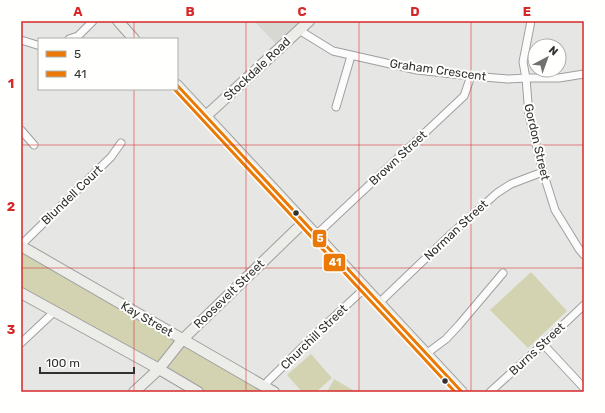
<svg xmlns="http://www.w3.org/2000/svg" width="605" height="413" viewBox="0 0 605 413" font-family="Rubik,sans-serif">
<rect width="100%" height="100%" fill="#e6e6e5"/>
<!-- built -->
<path fill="#d8d8d3" d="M254,21H302L277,45Z"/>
<!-- green -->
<path fill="#d3d3b2" d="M21,246L270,392H198L21,293Z
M531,272L567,311L528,348L490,310Z
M311,354L332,378L316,392H302L287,375Z
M334,379L356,392H327Z"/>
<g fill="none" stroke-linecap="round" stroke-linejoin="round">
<!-- street casing -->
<g stroke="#9f9f9f" stroke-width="9">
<path id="street" d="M531,21L523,62L526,78L529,115L543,172L555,210L579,249L584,255
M299,30L333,51L417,70L471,76L508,79L526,78H559L584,74
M69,39L78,36L93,21
M21,40L37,45H39
M336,107L351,56
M21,130L34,145
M316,235L464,96L471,76
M21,245L111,157L121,143
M379,303L451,234L497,193L511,184L532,176L543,172
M21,343L54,312
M543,344L584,388
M426,354L446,339L459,325L503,273
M264,387L268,381L321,329L365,288
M490,392L543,344L584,305"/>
</g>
<!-- secondary casing -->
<g stroke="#9f9f9f" stroke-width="12">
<path id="secondary" d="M118,21L134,39
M177,85L462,392
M206,116L309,21
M21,246L274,392
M21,293L159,369L198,392
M134,392L159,369L182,340L304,222"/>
</g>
<!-- street -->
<use href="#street" stroke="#fbfbfb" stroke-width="7"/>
<!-- secondary -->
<use href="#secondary" stroke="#ecece9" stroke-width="10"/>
<!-- bus-1 casing -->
<g stroke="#fffffe" stroke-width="6">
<path id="bus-1" d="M177,85L462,392"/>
</g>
<!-- bus-2 casing -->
<g stroke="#fffffe" stroke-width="6">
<path id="bus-2" d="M174,89L455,392"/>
</g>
<!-- bus-1 -->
<use href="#bus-1" stroke="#ea7a05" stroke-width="3"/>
<!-- bus-2 -->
<use href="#bus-2" stroke="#ea7a05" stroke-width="3"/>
</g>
<!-- grid -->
<path fill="none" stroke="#d62828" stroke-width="1" stroke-opacity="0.55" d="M134,21V39M246,21V392M359,21V392M471,21V392M134,89V392M21,145H584M21,268H584"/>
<!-- markers -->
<g fill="#313130" stroke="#fffffe" stroke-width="1.5">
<circle cx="296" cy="213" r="3.5"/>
<circle cx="445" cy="381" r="3.5"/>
</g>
<g text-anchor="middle" stroke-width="4" stroke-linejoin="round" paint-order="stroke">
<!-- street labels -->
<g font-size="12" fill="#313130" stroke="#fffffe">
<text transform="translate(257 69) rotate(-43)" y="4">Stockdale Road</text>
<text transform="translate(438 70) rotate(8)" y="4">Graham Crescent</text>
<text transform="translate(537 142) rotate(77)" y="4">Gordon Street</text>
<text transform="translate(398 158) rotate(-43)" y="4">Brown Street</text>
<text transform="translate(72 195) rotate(-44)" y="4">Blundell Court</text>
<text transform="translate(456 230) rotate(-43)" y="4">Norman Street</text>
<text transform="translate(229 294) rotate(-44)" y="4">Roosevelt Street</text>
<text transform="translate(147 319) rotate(30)" y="4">Kay Street</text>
<text transform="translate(314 337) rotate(-44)" y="4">Churchill Street</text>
<text transform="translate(537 349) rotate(-43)" y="4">Burns Street</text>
</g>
</g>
<g stroke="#fffffe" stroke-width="1.5">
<rect x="312" y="229" width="15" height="19" rx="4" fill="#ea7a05"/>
<rect x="323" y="253" width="23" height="19" rx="4" fill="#ea7a05"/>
</g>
<g font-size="11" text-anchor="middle" font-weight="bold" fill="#fff">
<text x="320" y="242">5</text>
<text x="335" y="266">41</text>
</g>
<!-- border -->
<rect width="605" height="413" fill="none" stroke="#fffffe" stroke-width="44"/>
<!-- legend -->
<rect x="38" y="38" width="140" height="52" fill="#fffffe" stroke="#adadac"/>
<rect x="46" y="51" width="20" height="6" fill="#ea7a05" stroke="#adadac"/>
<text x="74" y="58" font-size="12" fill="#313130">5</text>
<rect x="46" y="71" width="20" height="6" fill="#ea7a05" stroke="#adadac"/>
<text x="74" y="78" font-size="12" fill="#313130">41</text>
<!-- north arrow -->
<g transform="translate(547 58) rotate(41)"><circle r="19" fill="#fffffe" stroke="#adadac"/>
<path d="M0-3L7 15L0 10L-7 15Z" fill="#70706f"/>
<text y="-6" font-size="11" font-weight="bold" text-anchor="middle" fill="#313130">N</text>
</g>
<!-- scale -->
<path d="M40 367v6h94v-6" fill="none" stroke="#313130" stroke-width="2"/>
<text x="46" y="367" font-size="12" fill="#313130" stroke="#fffffe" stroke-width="3" paint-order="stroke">100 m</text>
<rect x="22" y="22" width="561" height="369" fill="none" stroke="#d62828" stroke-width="1.5"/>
<g font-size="13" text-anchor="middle" font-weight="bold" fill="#d62828">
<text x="78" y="16">A</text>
<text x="190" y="16">B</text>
<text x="302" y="16">C</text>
<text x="415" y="16">D</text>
<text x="527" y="16">E</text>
<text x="11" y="88">1</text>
<text x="11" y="211">2</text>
<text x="11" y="334">3</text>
</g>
</svg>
